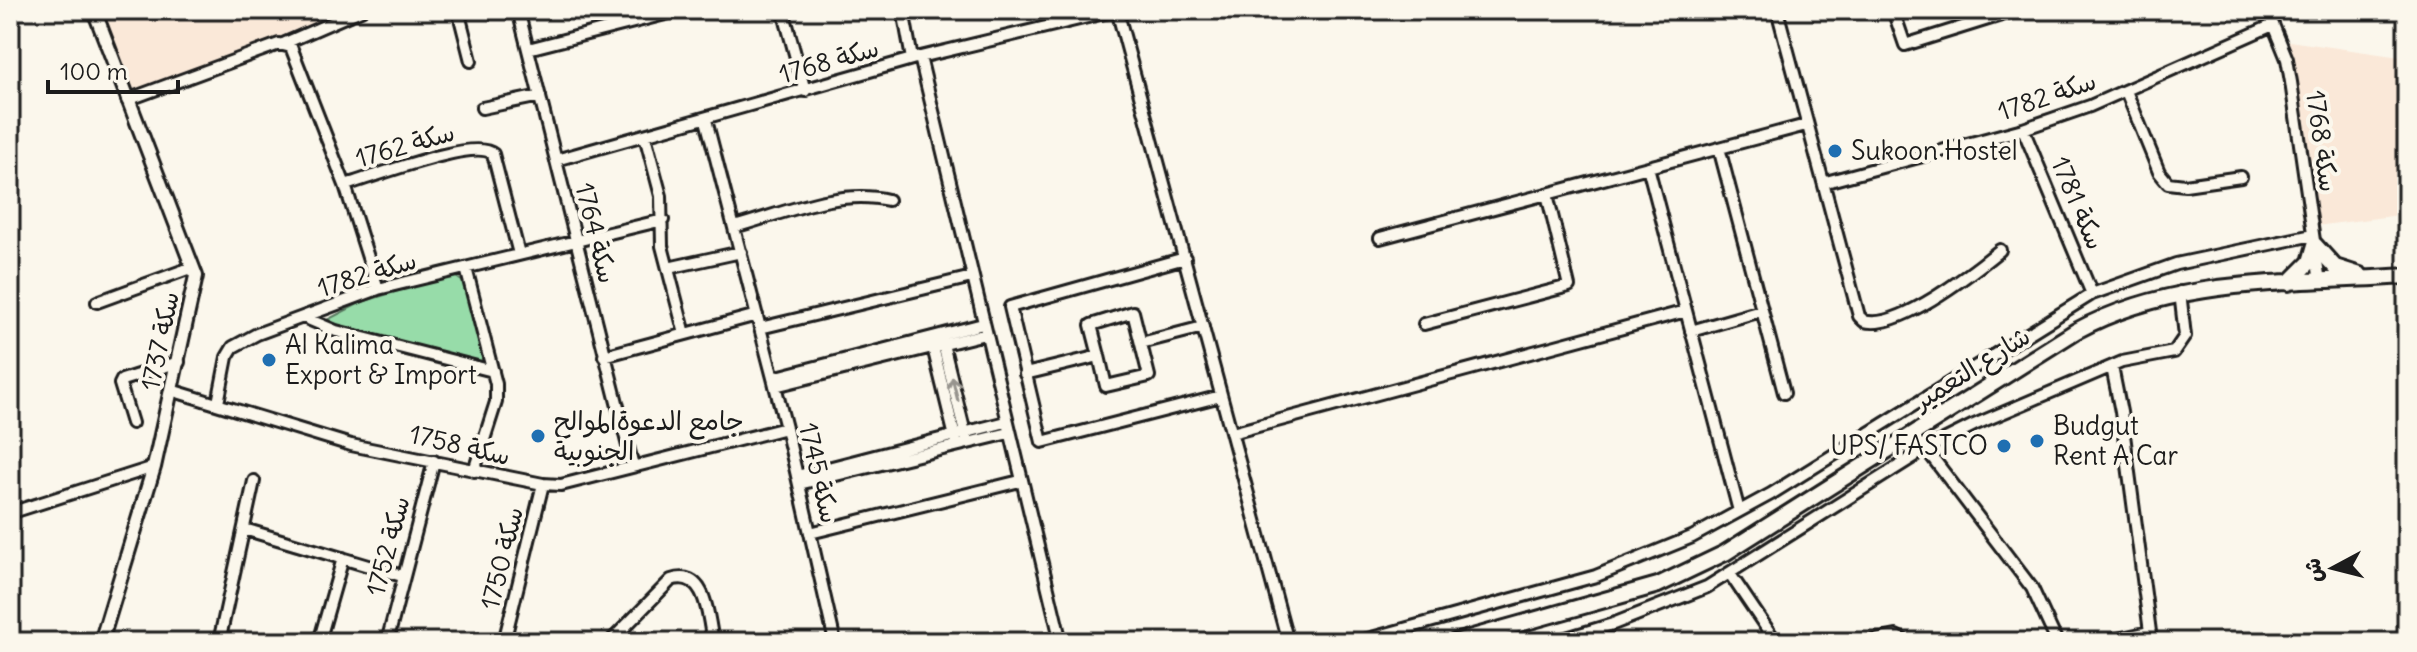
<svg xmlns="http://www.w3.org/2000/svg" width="2417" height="652" viewBox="0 0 2417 652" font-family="Delius,'Playpen Sans Arabic',sans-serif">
<rect width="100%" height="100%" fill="#fbf7ec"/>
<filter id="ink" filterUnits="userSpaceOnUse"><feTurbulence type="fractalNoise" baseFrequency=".0125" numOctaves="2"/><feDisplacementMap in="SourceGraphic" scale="16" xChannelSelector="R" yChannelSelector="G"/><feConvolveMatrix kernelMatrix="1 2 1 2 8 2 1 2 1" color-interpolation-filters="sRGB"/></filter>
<g filter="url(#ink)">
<!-- built -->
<path fill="#fae8d8" d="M94,10H355L285,43L127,100Z
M2289,41L2407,58V214L2316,226Z"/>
<!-- green -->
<path fill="#97dca9" stroke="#5a7c62" stroke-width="2" d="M443,277H456L466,284L488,363L321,323L362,302Z"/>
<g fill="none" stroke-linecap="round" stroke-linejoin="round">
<!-- minor casing -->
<g stroke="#1c1c1c" stroke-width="16">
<path id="minor" d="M458,10L471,61
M518,10L633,466
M783,10L805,91
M903,10L912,59
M1117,10L1288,642
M1777,10L1859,316L1864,321C1898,331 1973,272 2000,250
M1893,10L1905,45L2017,10
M2267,10L2287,59L2291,82L2320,282
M285,43L361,10
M528,49L681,10
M920,57L1061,642
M2126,91L2159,172L2168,183L2185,185L2241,177
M127,100L279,44L291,47L345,185L378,289
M482,108L540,96
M706,120L786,428L835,642
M2023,129L2092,294
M645,136L661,196L662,246L685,334
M1719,148L1784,393
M556,160L912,59L1117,10
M1648,167L1739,511
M1826,182L2023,129L2090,106L2273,25
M345,185C371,178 475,137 493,154L519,254
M734,227C782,214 839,188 888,200
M1380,238L1547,194
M1185,258L1010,307L1042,442L1221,396
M466,268L496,384V402L474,471
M668,268L741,252
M97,302L193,267
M303,317L336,331L493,371
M1424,324L1569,286L1547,194L1806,125
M760,328L972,277
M1691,331L1761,311
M942,340L966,437
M932,343L956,441
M1141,343L1203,327
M604,356L757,315
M1025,374L1099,356L1091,325L1133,312L1149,376L1106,386L1099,356
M773,378L983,324
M775,386L985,334
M174,391L351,445L543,484L561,485L786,428
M218,403L227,357L233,347L257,334L378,289L663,220
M132,423L120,384L122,380L179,362
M1232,433L1686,311
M1926,449L2032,588L2057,642
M797,476L1006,422
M799,484L1009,433
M10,513L154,467
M244,529L402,576
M810,533L1020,481
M1730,574L1776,642
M219,642L254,481
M319,642L343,558
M387,642L434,461
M504,642L543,484
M610,642L671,580C707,568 708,618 713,642
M1357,642L1596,576L1692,537L1771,494L2092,294L2176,264L2313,235
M1553,642L1613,624L1707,587L1926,449L1974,425L2122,362L2174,352L2185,336L2180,292
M1866,642L1896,636L1907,642
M2103,642L2150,632L2121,412L2112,367"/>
</g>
<!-- tertiary casing -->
<g stroke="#1c1c1c" stroke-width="18">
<path id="tertiary" d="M94,10L196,276L154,467L101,642"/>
</g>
<!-- secondary casing -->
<g stroke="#1c1c1c" stroke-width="20">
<path id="secondary" d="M2315,245L2335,267L2360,275
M2289,283L2310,262L2315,245
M1455,642L1658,585L1725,553L2076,331C2177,276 2295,284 2407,276"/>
</g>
<!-- minor -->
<use href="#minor" stroke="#fbf7ec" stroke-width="10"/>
<!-- tertiary -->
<use href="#tertiary" stroke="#fbf7ec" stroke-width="12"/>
<!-- secondary -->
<use href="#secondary" stroke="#fbf7ec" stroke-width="14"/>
</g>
<!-- one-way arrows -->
<defs><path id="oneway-shaft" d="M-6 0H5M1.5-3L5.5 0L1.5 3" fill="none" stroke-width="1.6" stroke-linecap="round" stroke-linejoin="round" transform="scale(2)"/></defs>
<use stroke="#97948e" href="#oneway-shaft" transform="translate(955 389) rotate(-104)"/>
</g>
<!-- markers -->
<g fill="#1f6fb2" stroke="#fbf7ec" stroke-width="3">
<circle cx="1835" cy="151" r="8"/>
<circle cx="269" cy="360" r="8"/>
<circle cx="538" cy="436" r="8"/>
<circle cx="2037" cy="441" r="8"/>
<circle cx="2004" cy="446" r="8"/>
</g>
<g text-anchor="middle" stroke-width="8" stroke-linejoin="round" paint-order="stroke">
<!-- street labels -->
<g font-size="26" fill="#1c1c1c" stroke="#fbf7ec">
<text transform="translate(829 61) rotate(-16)" y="9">سكة 1768</text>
<text transform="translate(2047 96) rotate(-19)" y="9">سكة 1782</text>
<text transform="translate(2322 141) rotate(82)" y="9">سكة 1768</text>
<text transform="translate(405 145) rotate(-16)" y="9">سكة 1762</text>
<text transform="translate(2078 203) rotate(67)" y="9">سكة 1781</text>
<text transform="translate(596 233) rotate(76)" y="9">سكة 1764</text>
<text transform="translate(367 274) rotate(-17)" y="9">سكة 1782</text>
<text transform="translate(160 341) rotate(-78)" y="9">سكة 1737</text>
<text transform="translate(1972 368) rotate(-32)" y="9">شارع التعمير</text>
<text transform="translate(460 445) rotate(13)" y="9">سكة 1758</text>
<text transform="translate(819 473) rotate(77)" y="9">سكة 1745</text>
<text transform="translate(388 546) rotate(-75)" y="9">سكة 1752</text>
<text transform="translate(502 558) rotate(-76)" y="9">سكة 1750</text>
</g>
<!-- poi labels -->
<g font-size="26" fill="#1c1c1c" stroke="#fbf7ec" text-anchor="start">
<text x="1851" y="160">Sukoon Hostel</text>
<text x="285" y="354">Al Kalima<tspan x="285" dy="30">Export &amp; Import</tspan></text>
<text x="554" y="430">جامع الدعوةالموالح<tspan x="554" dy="30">الجنوبية</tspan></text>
<text x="2053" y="435">Budgut<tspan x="2053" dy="30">Rent A Car</tspan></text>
<text x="1988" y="455" text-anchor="end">UPS/ FASTCO</text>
</g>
</g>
<!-- margin -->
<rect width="2417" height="652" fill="none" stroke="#fbf7ec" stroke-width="40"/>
<rect x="20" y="20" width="2377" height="612" fill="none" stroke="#1c1c1c" stroke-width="3" filter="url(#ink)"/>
<!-- north arrow -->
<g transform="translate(2333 568) rotate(263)" stroke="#fbf7ec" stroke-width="6" paint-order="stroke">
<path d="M0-6L14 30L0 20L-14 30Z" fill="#1c1c1c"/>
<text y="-12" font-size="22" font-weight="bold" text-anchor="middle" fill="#1c1c1c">ش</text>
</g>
<!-- scale -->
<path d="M48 80v12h130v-12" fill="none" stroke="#1c1c1c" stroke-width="4"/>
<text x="60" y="80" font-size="24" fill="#1c1c1c" stroke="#fbf7ec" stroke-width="6" paint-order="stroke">100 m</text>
</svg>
